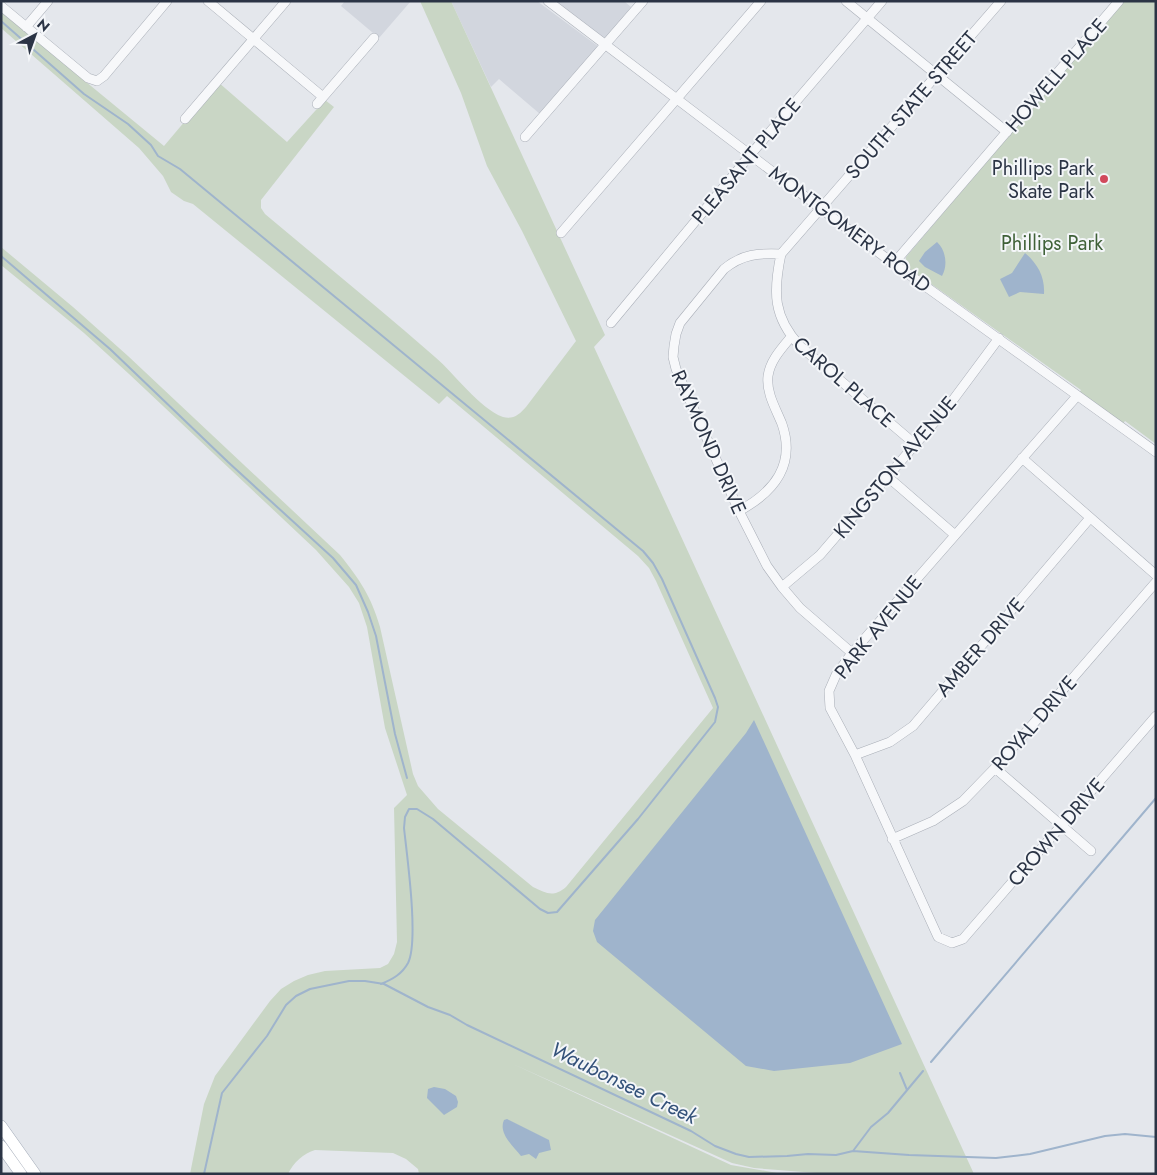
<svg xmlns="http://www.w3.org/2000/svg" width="1157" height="1175" viewBox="0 0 1157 1175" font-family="Jost,sans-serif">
<rect width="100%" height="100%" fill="#e4e7ec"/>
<!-- built -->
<path fill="#d2d6de" d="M345,1H411L379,38L341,6Z
M451,1H537L599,47L540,114L499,79L491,87Z
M553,1H624L631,7L605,39Z"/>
<!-- green -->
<path fill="#c9d6c5" d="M420,1H451L605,335L594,347L974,1174H829L754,1168L732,1163L513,1064L731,1165L783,1174H419L418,1169L406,1159L393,1153L315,1150C304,1153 293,1163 288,1174H190L204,1104L215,1076L270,1001L281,989L294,981L308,975L325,971L380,968L388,964L394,954L397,942L394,808L407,795L385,728L367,627L359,603L349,587L316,550L129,374L84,333L1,265V247L73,307L128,356L340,555C360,580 371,596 380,627L413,774L418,786L438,809L533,887C546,893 553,898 566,887L713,708L656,581L649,568L638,556L447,396L439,404L193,204L184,201L171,192L163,176L139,148L1,28V12L164,146L218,82L287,142L325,100L334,107L261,200V208L265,214C322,262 379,308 435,357C454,373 480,409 503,417C513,420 520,414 526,407L576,341L522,231L487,166L461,93Z
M1122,1H1156V444L1125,421L1122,425L1077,396L1081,390L910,269C906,265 905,262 906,257Z"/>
<!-- water -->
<path fill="#9fb4cc" d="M937,242C946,250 948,266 942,276L925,267L919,261L925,252Z
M1025,253C1038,264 1045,277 1044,294L1020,292L1009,297L1000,279L1012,273Z
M754,720L902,1044L850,1063L774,1071L746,1066L597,942L593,931L595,920L746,733Z
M434,1087L445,1089L456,1096L458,1102L457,1107L444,1115L427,1098L428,1089Z
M507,1119L549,1140L551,1150L539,1153L536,1159L529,1154L521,1156C513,1146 498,1133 504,1120Z"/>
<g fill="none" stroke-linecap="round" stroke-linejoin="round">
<!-- stream -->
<path stroke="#9fb4cc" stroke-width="2" d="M1,21L84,94L128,124L151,145L158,156L180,169L643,551L653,563L662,579L715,698L718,707L715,722L638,819L557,912L548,913L540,909L433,819L417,809H409L405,817L404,828C407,856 419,941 408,963C402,974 393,979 381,984
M1,256L110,349L228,462L333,558L356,585L368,612L376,636L395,734L407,778
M931,1062L1156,798
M900,1073L907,1090
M853,1151L871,1127L888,1113L923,1071
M204,1174L222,1093L267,1036L286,1005L296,996L310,989L349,981H365L384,984L428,1007L450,1015L467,1025L691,1131L715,1146L736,1154L749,1157L787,1156L808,1154L836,1155L853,1151L909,1155L996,1158L1030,1154L1105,1136L1125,1134L1156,1137"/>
<!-- minor casing -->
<g stroke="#a9aeb7" stroke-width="10">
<path id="minor" d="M208,1L323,97
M548,1L886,258L1156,452
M846,1L1007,132
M1,6L88,78L97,81L104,76L167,1
M26,27L48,1
M317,104L374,38
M185,119L286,1
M525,137L643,1
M561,233L761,1
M781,254C759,253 742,254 724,269L680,323L676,334L674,346L673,357L676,369L739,511L767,566L782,587L800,608L852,653
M894,263L1119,1
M611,323L751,154L882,1
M1077,396L852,653L836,675L829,691L830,708L855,755L938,937L952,943L963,939L1156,716
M916,445L800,346C773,317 773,292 781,254L1001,1
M1022,458L1156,575
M888,477L955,535
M739,511C774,492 796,465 782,424C776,409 766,393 768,376C770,361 781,349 791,337
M782,587L820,555L950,404L999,338
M855,755L890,742L913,726L1090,518
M995,768L1091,851
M892,839L933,821L963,801L995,768L1156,582"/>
</g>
<!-- major casing -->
<g stroke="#a3abb8" stroke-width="12">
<path id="major" d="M1,1126L35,1174
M1,1146L21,1174"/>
</g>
<!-- minor -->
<use href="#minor" stroke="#f7f8fa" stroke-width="9"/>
<!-- major -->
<use href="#major" stroke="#fff" stroke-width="11"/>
</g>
<!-- markers -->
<circle fill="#d1495b" stroke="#f4f6f9" stroke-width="2" cx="1104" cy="179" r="5"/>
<g text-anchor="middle" stroke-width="4" stroke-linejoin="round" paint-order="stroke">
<!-- street labels -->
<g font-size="20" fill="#2b3445" stroke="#f4f6f9">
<text transform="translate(1056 75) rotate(-49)" y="7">HOWELL PLACE</text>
<text transform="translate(911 105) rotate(-49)" y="7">SOUTH STATE STREET</text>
<text transform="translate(746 161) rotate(-50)" y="7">PLEASANT PLACE</text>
<text transform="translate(850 229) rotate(37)" y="7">MONTGOMERY ROAD</text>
<text transform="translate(844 382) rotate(41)" y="7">CAROL PLACE</text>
<text transform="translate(709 442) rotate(66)" y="7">RAYMOND DRIVE</text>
<text transform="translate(895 467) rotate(-50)" y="7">KINGSTON AVENUE</text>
<text transform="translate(878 627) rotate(-51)" y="7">PARK AVENUE</text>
<text transform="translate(980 647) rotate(-49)" y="7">AMBER DRIVE</text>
<text transform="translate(1034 723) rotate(-49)" y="7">ROYAL DRIVE</text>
<text transform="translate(1056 832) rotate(-49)" y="7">CROWN DRIVE</text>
</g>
<!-- poi labels -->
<g font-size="20" fill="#2b3445" stroke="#f4f6f9" text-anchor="end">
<text x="1094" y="175">Phillips Park<tspan x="1094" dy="23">Skate Park</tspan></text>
</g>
<!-- park labels -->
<g font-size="20" fill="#3f6138" stroke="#f4f6f9">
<text x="1052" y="250">Phillips Park</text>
</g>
<!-- water labels -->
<g font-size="21" font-style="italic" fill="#34527a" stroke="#f4f6f9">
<text transform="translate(624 1083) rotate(26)" y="7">Waubonsee Creek</text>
</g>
</g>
<!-- border -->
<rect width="1157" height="1175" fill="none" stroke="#2b3445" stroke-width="5"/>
<!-- north arrow -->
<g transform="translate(35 35) rotate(41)" stroke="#f4f6f9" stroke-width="4" paint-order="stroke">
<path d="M0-4L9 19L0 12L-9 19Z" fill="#2b3445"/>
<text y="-8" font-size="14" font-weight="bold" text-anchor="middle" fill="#2b3445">N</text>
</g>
</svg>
